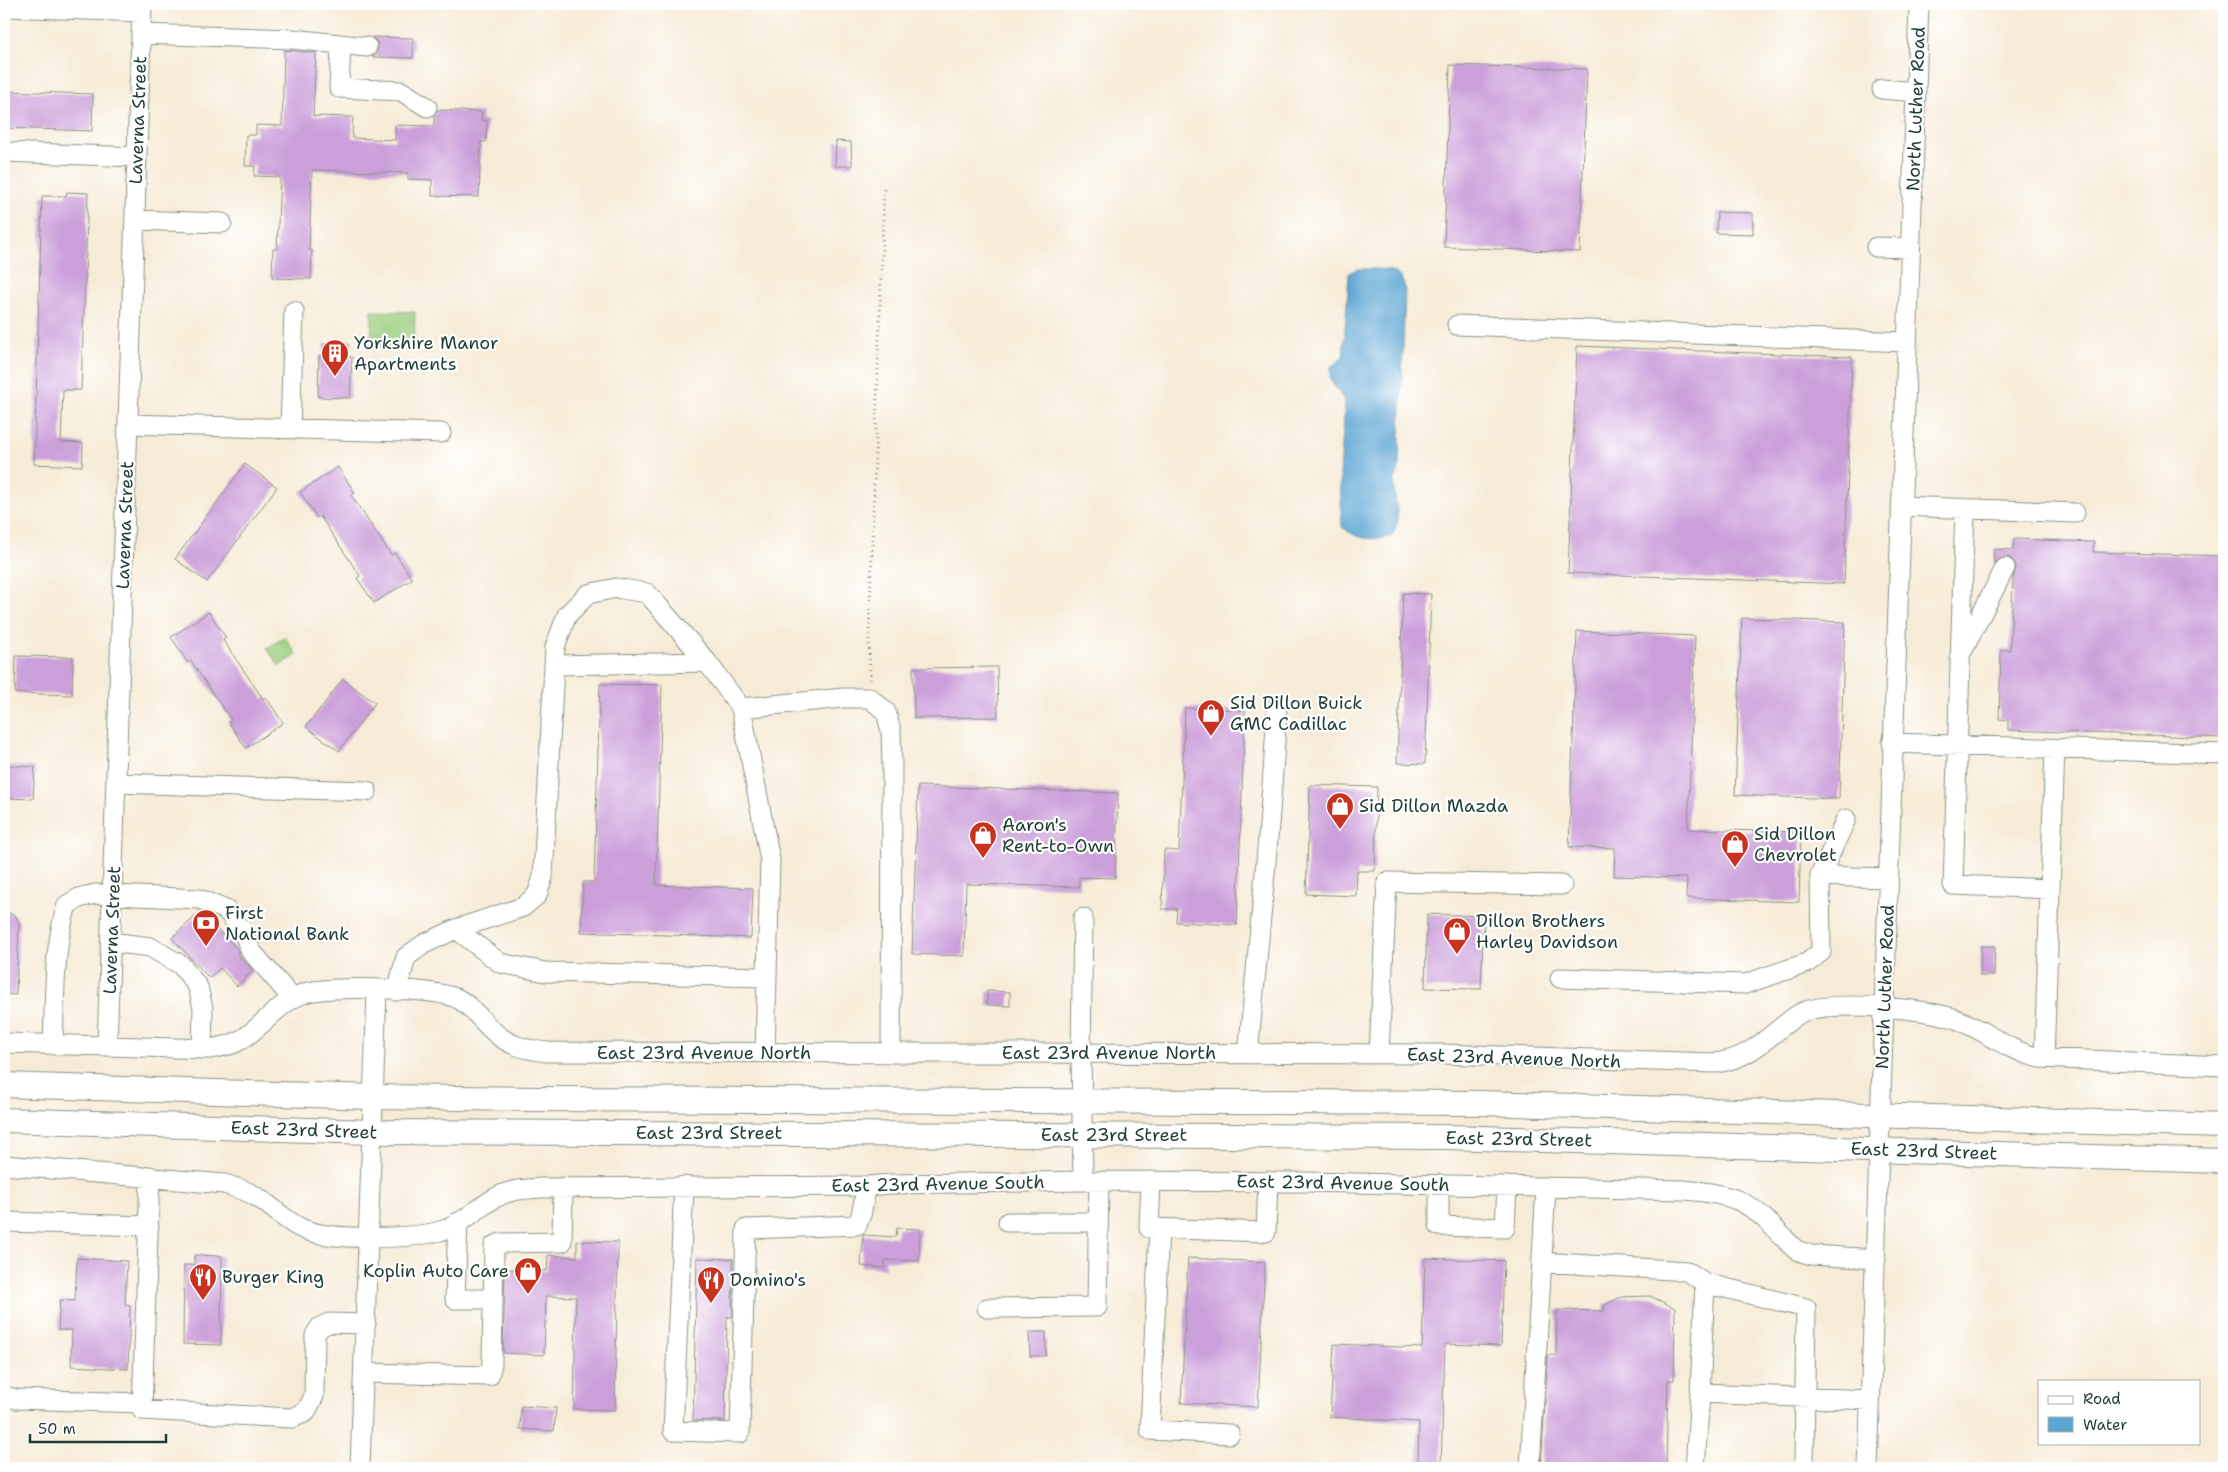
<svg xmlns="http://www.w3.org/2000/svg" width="2228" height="1472" viewBox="0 0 2228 1472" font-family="'Shantell Sans',sans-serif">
<rect width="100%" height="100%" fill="#fff"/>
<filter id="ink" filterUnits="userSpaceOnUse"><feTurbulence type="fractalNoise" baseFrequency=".02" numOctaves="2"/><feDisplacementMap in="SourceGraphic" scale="10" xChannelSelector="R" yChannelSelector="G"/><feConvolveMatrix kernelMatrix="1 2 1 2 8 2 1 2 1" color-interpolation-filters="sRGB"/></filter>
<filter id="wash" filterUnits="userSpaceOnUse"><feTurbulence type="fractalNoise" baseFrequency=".0096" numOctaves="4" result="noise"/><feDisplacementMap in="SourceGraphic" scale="20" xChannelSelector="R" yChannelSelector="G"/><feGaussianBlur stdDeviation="1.12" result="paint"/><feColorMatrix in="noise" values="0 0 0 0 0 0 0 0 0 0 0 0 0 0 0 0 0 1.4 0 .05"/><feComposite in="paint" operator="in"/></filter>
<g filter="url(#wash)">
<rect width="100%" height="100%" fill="#f6ebd6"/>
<!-- green -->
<path fill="#9bce7e" stroke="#5d8659" d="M372,311L415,312L414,347L371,346Z
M285,637L297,655L279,666L267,648Z"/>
<!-- water -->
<path fill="#5da6d4" stroke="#3e7284" d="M1357,269C1378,270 1399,264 1405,288L1399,467C1398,472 1395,478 1394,483C1393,502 1404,520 1391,537C1369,540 1359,540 1342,527L1340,473L1345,402L1330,379L1331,367L1343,357L1349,273Z"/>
<g id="blocks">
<!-- building -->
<path fill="#cb9fda" d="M372,37L413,38V58L372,57L378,48L377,42Z
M284,50L316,53L313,116L353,117L352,138L395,140V125L434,126V115L437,110L482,112L481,120L487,121L486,142H481L479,197L432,196V180L408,179V173L312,170L309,250H312L311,279L272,278L273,249H277L280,177L254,176L255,166H245L246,135H256V125L282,126Z
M1450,65L1587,69L1580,252L1444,247Z
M4,91L93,94L92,131L4,128Z
M836,141L851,142L852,166H835Z
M67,192L88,193L81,390H63L61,442L83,443L82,466L34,464L42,196H66Z
M1717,212L1753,213V234L1716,233Z
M324,344H348L347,357H352L350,398L318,397L319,356H323Z
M1577,346L1852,357L1844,584L1568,573Z
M245,464L277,487L207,582L175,559Z
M338,467L355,493L351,495L391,555L395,553L412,579L374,603L357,578L360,576L320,516L317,518L300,492Z
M2014,539L2094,542L2093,552L2224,556V738L2008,730V720L1999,719L2001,650H2010L2013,578L2016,567L2011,558L2005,557L1999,559L1994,564V549L2013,550Z
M1403,593L1431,594L1425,764L1397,763Z
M209,612L226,638L223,640L263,699L266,697L283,723L246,748L228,722L231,720L191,661L188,663L171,637Z
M1742,618L1845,622L1839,799L1735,795Z
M1577,631L1695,636L1688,829L1801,832L1799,902L1686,898L1687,878L1614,876L1615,848L1569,847Z
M16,656L73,657L72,695L15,693Z
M997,667L998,717L914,718L913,668Z
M343,679L375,703L339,751L306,727Z
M600,684L662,685L656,885L753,888L751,938L581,932L583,882H594Z
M1185,708L1245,710L1237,925L1176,922L1177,909H1162L1164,850L1179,851Z
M4,765L35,767L33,799L4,798Z
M1310,785L1377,787L1375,871H1357L1356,896L1306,894Z
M918,786L1118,793L1115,878L1079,877V887L966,884L964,956L912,954Z
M4,911L16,916L19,923L16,995L4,994Z
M200,912L239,951L237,953L253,971L237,986L220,968L209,978L172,938Z
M1427,914L1484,916L1481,989L1425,988Z
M1981,946H1995L1994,976H1980Z
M987,991L1010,992V1006L987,1005Z
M897,1228L920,1229L919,1261L885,1260V1268L861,1266L863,1235L896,1237Z
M577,1241L618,1242L615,1410L574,1409L576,1297L546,1296L544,1355L503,1353L505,1269L547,1271L548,1255L577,1257Z
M194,1255L222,1256L221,1345L183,1344L184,1265H194Z
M77,1258L127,1261L125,1305L130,1306L128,1369L71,1366L72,1330H58L60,1300L75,1301Z
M697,1258L733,1259L732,1317H727L725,1421L693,1420Z
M1188,1258L1265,1262L1258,1407L1181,1403Z
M1425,1258L1504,1261L1501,1346L1445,1344L1441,1466L1418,1465L1419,1422L1330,1417L1334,1344L1422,1348Z
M1650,1296L1675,1308L1674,1380H1668L1666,1468H1541L1548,1355H1556L1557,1310L1604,1311V1305L1621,1297Z
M1029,1332H1046V1356H1030Z
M521,1406L556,1408L554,1431L520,1429Z"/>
</g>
</g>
<g filter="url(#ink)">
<use href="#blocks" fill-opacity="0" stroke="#8a9485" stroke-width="1"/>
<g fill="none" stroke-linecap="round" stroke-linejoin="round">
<!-- minor casing -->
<g stroke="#8a9485" stroke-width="21">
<path id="minor" d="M4,7L142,12
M141,34L293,39L367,47
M341,46L339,88L401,91L427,107
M1882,89L1916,92
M4,152L137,157
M136,220L222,223
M1876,247L1910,248
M1457,325L1907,342
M129,424L441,433
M290,429L294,311
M1901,506L2075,513
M1965,508L1953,885L2050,889
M1963,650L2005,568
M554,665L707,662
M741,708L844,698H870L886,712L891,731L892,767L891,1053
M1892,743L2224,754
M117,783L367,791
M1820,876L1846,819
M1083,918L1081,1053L1083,1181
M456,929L500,963L545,972L767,977
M111,942L150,947L181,965L198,987L203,1008L202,1049
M1560,978L1745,984L1807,963L1821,952L1820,876L1888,878
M397,991L406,957L424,944L456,929L523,907L537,895L543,877L555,647L567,615L588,594L616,588L647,593L707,662L741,708L770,860L765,1053
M4,1043L210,1049C220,1047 230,1046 239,1041C265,1026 283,995 314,991C340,987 439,987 460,1000C473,1008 482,1021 493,1031C508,1046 528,1050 548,1052L1443,1054L1715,1063C1746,1059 1761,1044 1784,1025C1791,1020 1797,1013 1806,1011C1837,1001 1931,1008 1961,1021C1989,1033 2008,1051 2040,1058L2224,1066
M53,1045C55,998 53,950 67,905L79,898L95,894L199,899L226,910L243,931L251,951L292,998
M107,1046L142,4
M1248,1054C1259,938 1271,822 1277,706
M1379,1054L1387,882L1562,885
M2044,1058L2055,749
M4,1165L224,1184C238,1188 251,1192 263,1201C276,1210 288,1223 303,1229C331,1241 411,1239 440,1231C460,1226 477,1208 495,1198C510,1189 526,1189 543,1188L867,1186L891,1184L1083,1181L1306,1182L1684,1190C1750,1195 1752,1207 1796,1250L1811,1255L1876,1259
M150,1176L142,1410L292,1418L306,1412L314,1396L315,1335L320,1327L329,1323L366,1324
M1151,1181L1149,1228L1266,1232L1268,1181
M1439,1184V1226L1505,1228L1507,1186
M684,1186L673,1431L740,1433L746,1229L857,1225L861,1215L867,1186
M4,1222L149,1226
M458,1222L455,1299H493
M1008,1222H1098
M1159,1228L1150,1430L1230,1434
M1542,1262L1687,1271L1705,1283L1700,1393
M1705,1283L1806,1308L1804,1468
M987,1308L1097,1307L1099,1181
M364,1373L489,1376L492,1364L494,1246L501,1243L562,1242L563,1187
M4,1396L16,1399L142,1403
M360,1468L377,990
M1530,1468L1546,1187
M1695,1468L1700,1393L1870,1400
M1868,1468L1919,4"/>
</g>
<!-- major casing -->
<g stroke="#8a9485" stroke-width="26">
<path id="major" d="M4,1085L373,1097L536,1099L1480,1103L2224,1126
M4,1120L372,1132L1447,1137L2224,1161"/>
</g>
<!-- path -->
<path stroke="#8a9485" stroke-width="3" stroke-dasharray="1 4" stroke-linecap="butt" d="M870,680L869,637L884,189"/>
<!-- minor -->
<use href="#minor" stroke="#fff" stroke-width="19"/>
<!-- major -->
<use href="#major" stroke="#fff" stroke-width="24"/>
</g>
</g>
<!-- icons -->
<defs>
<g id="building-pin" transform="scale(1.4375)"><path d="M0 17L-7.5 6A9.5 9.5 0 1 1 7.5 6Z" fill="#c8321e" stroke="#fff"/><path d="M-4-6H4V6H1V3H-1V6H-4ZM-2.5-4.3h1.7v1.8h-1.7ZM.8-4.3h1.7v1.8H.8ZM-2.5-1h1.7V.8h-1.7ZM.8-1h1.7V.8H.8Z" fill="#fff"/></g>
<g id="shop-pin" transform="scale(1.4375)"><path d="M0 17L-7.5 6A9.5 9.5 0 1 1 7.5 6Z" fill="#c8321e" stroke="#fff"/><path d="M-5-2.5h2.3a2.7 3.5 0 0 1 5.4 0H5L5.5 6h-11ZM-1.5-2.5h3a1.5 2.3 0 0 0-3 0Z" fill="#fff"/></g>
<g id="bank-pin" transform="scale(1.4375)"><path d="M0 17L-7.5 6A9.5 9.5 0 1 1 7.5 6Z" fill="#c8321e" stroke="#fff"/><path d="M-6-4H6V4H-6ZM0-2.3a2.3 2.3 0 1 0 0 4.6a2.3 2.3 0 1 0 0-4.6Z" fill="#fff"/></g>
<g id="restaurant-pin" transform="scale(1.4375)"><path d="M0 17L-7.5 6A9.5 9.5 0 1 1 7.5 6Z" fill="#c8321e" stroke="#fff"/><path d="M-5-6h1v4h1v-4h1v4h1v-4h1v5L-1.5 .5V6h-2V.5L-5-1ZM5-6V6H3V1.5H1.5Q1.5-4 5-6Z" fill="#fff"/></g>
</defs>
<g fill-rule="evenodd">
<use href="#building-pin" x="335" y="353"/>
<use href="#shop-pin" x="1211" y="713"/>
<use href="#shop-pin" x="1340" y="806"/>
<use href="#shop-pin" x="983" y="835"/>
<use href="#shop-pin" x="1735" y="844"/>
<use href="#bank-pin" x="206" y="923"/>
<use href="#shop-pin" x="1457" y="931"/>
<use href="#shop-pin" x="528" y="1271"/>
<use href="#restaurant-pin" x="203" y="1277"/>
<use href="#restaurant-pin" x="711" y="1280"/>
</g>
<g text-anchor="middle" stroke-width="4.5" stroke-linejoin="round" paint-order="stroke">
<!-- street labels -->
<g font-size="18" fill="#1f3d34" stroke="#fff">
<text transform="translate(1916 109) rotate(-88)" y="6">North Luther Road</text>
<text transform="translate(138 120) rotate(-88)" y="6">Laverna Street</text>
<text transform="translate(125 525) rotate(-88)" y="6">Laverna Street</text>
<text transform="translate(112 930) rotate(-88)" y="6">Laverna Street</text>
<text transform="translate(1885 987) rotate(-88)" y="6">North Luther Road</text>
<text x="704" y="1059">East 23rd Avenue North</text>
<text x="1109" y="1059">East 23rd Avenue North</text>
<text transform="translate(1514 1058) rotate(2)" y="6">East 23rd Avenue North</text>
<text transform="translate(304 1130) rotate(2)" y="6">East 23rd Street</text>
<text x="709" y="1139">East 23rd Street</text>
<text x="1114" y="1141">East 23rd Street</text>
<text transform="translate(1519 1139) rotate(1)" y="6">East 23rd Street</text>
<text transform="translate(1924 1151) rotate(2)" y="6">East 23rd Street</text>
<text transform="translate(1343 1183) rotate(1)" y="6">East 23rd Avenue South</text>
<text transform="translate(938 1184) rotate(-1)" y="6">East 23rd Avenue South</text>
</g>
<!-- poi labels -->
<g font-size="18" fill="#1f3d34" stroke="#fff" text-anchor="start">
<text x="354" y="349">Yorkshire Manor<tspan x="354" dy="21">Apartments</tspan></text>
<text x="1230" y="709">Sid Dillon Buick<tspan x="1230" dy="21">GMC Cadillac</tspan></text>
<text x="1359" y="812">Sid Dillon Mazda</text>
<text x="1002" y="831">Aaron's<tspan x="1002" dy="21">Rent-to-Own</tspan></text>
<text x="1754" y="840">Sid Dillon<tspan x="1754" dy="21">Chevrolet</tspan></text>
<text x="225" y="919">First<tspan x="225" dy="21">National Bank</tspan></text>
<text x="1476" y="927">Dillon Brothers<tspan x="1476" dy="21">Harley Davidson</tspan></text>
<text x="509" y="1277" text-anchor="end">Koplin Auto Care</text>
<text x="222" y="1283">Burger King</text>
<text x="730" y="1286">Domino's</text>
</g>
</g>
<!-- margin -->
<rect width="2228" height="1472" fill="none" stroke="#fff" stroke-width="20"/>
<!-- legend -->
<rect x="2038" y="1380" width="162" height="65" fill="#ffffff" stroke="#a5b1ae"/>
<rect x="2048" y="1396" width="25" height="8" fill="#ffffff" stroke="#a5b1ae"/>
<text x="2083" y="1404" font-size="15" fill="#1f3d34">Road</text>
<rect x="2048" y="1417" width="25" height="15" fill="#5da6d4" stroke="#a5b1ae"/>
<text x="2083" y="1430" font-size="15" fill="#1f3d34">Water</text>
<!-- scale -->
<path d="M30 1434v8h136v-8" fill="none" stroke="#1f3d34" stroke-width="2.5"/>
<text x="38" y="1434" font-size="15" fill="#1f3d34" stroke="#ffffff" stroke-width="4" paint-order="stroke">50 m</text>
</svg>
